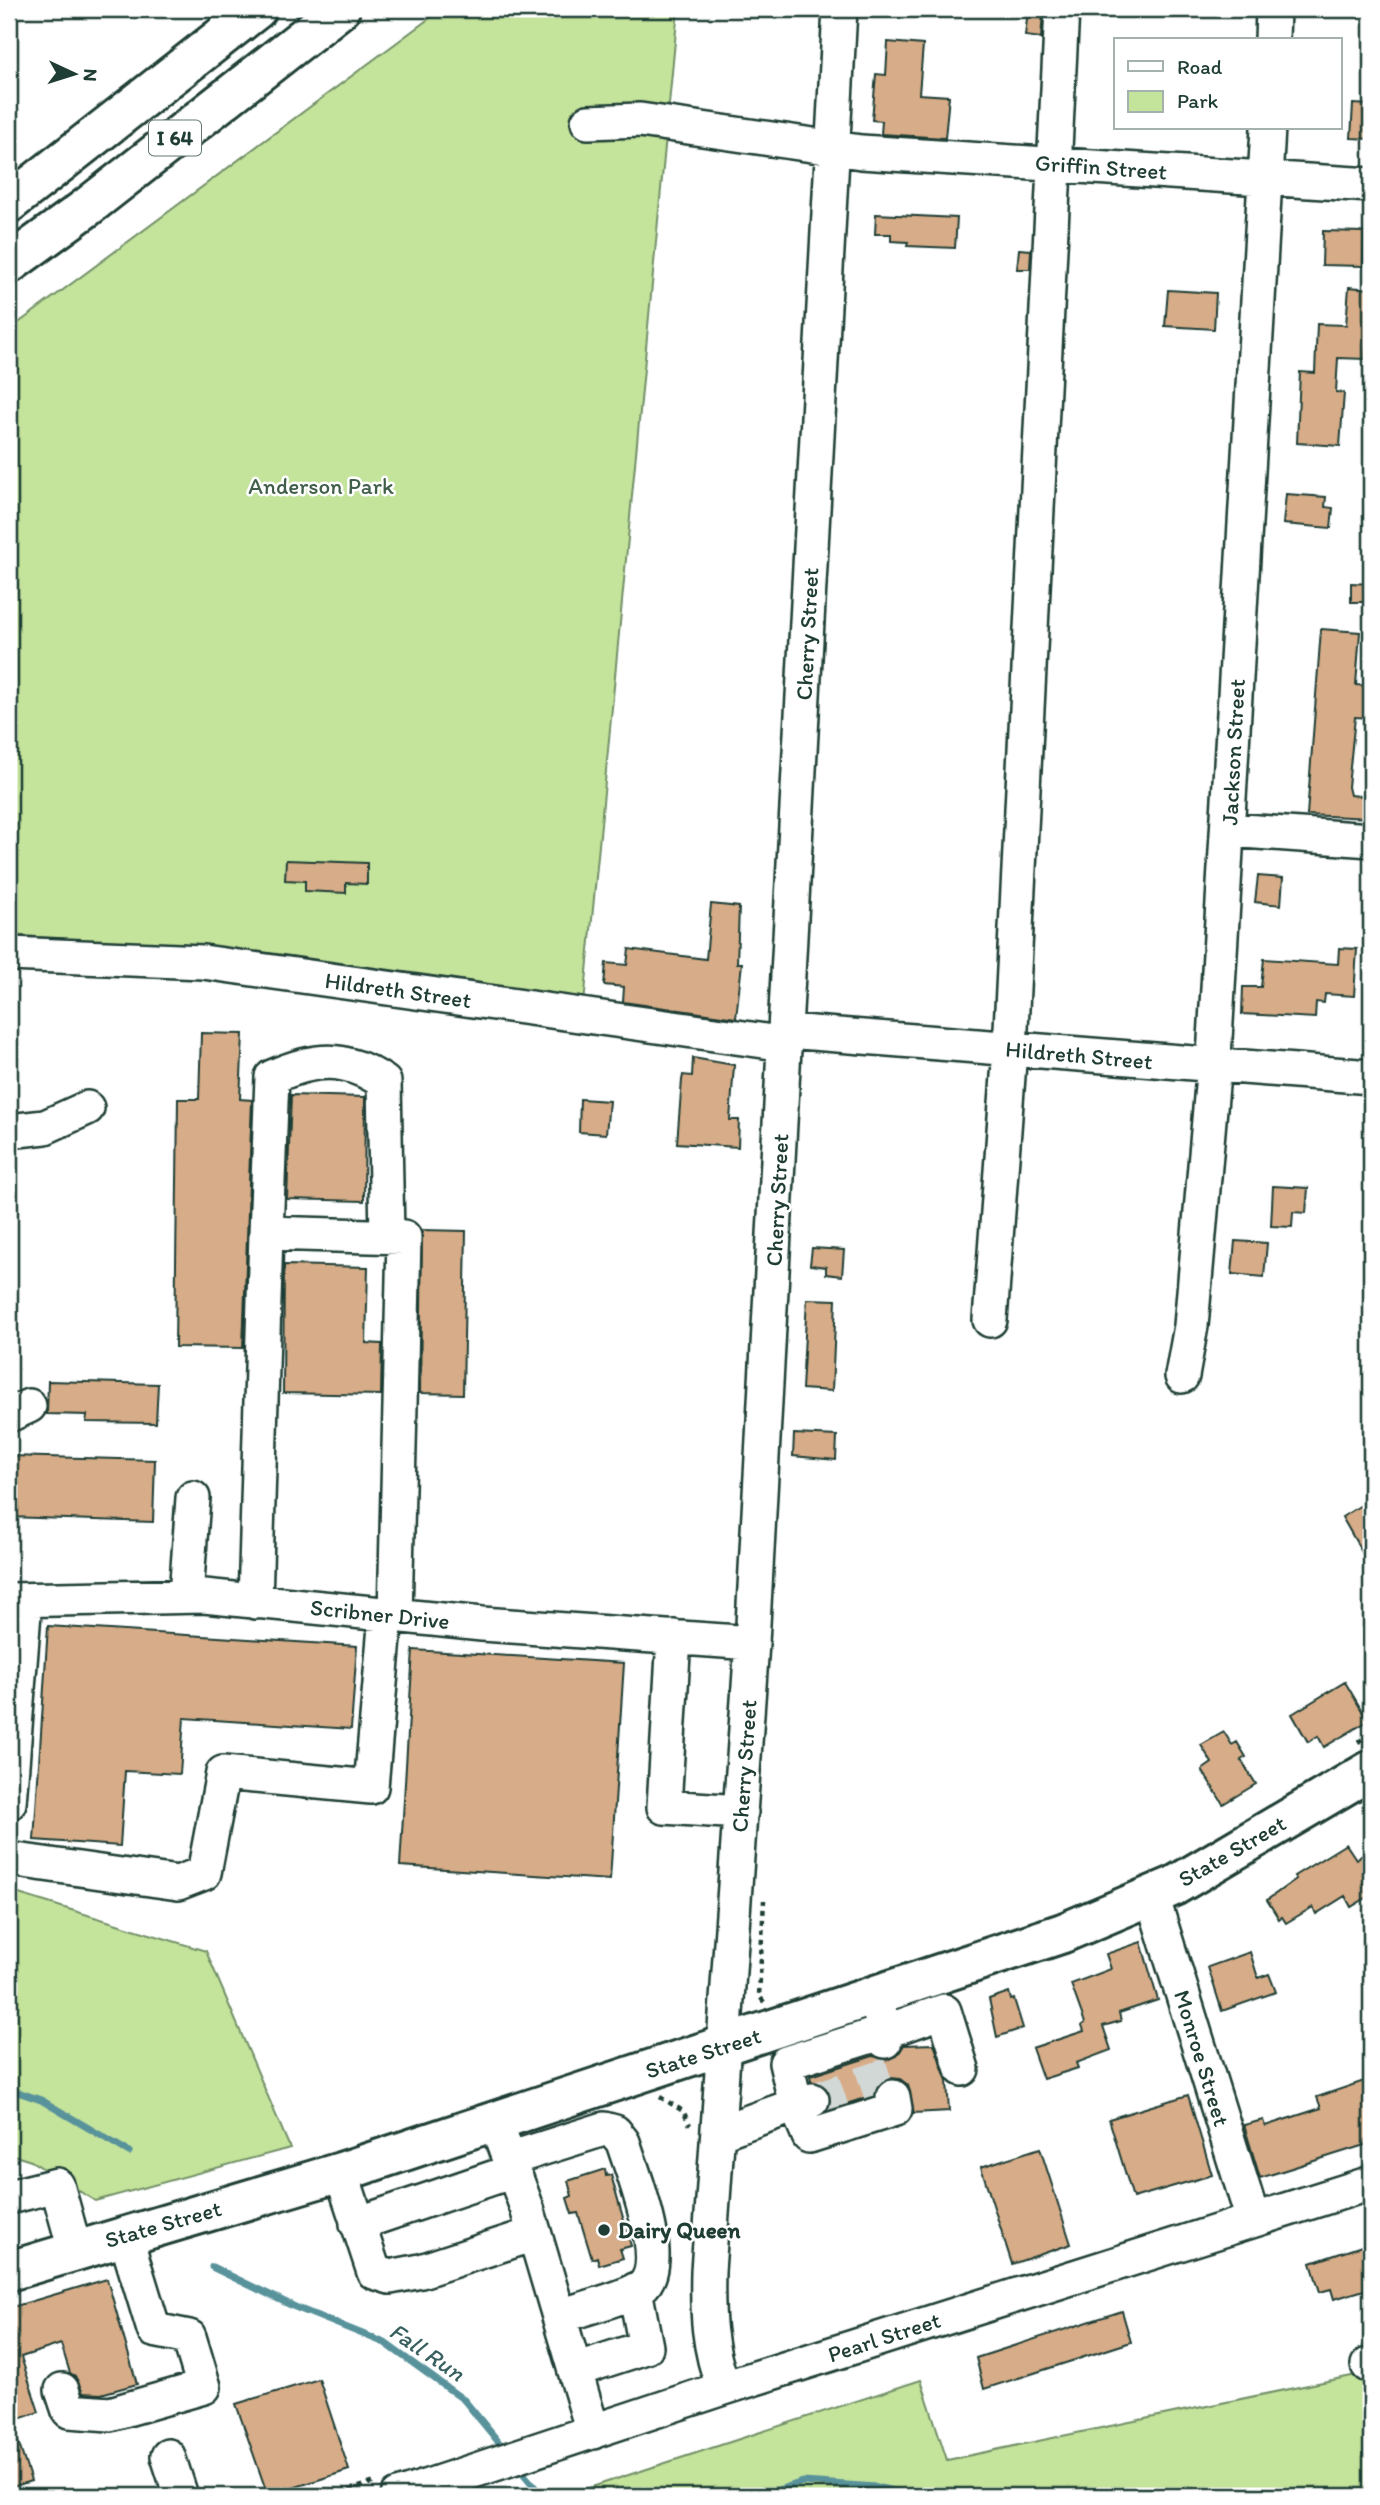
<svg xmlns="http://www.w3.org/2000/svg" width="1380" height="2505" viewBox="0 0 1380 2505" font-family="Itim,sans-serif">
<rect width="100%" height="100%" fill="#fff"/>
<filter id="ink" filterUnits="userSpaceOnUse"><feTurbulence type="fractalNoise" baseFrequency=".0143" numOctaves="2"/><feDisplacementMap in="SourceGraphic" scale="14" xChannelSelector="R" yChannelSelector="G"/><feConvolveMatrix kernelMatrix="1 2 1 2 8 2 1 2 1" color-interpolation-filters="sRGB"/></filter>
<g filter="url(#ink)">
<!-- green -->
<path fill="#c4e39b" stroke="#729068" stroke-width="2" d="M442,9H678L584,1004L266,953L9,935V330Z
M9,1891L206,1951L290,2148L95,2201L31,2161L9,2154Z
M1371,2372V2496H564L921,2380L947,2460Z"/>
<g fill="none" stroke-linecap="round" stroke-linejoin="round">
<!-- stream -->
<path stroke="#59929b" stroke-width="7" d="M9,2089L41,2100L129,2152
M212,2267L295,2307L385,2343L464,2400L506,2451
M517,2466L538,2491L549,2496
M759,2496L803,2482L876,2487L913,2496"/>
</g>
<!-- building -->
<path fill="#d7ac88" stroke="#1f3d34" stroke-width="2" d="M1028,11L1043,13L1041,38L1025,36Z
M888,42L923,45L919,94L949,96L945,138L881,134L882,121L872,120L876,74L886,75Z
M1353,104L1371,105V139L1351,138Z
M876,214L957,218L955,248L907,246L908,242L891,241V234H875Z
M1323,231L1364,232L1363,266L1322,265Z
M1019,249L1031,250L1030,269H1017Z
M1349,287L1370,289L1365,359L1338,358L1336,392L1344,393L1340,446L1297,443L1300,372L1315,373L1317,324L1346,325Z
M1168,290L1216,293L1214,329L1165,326Z
M1286,494L1326,497L1325,507L1333,508L1331,528L1283,524Z
M1351,583L1371,584V602H1351Z
M1321,629L1360,632L1356,685L1371,686V718L1355,717L1348,787L1350,795L1371,797V818L1307,815Z
M286,860L367,863V884L346,883V893L305,891V881L285,880Z
M1258,876L1283,878L1281,905L1255,902Z
M711,904L739,907L737,963H742L736,1018L623,1002L624,987L604,985L606,963L627,965L629,949L706,959Z
M1339,948L1357,949L1354,996L1325,994L1324,1003L1316,1002L1315,1018L1242,1014L1243,987H1261L1264,959L1338,964Z
M201,1033L243,1034L240,1099L252,1100L243,1348L175,1347L178,1099H199Z
M693,1058L734,1065L730,1120H739L738,1147L677,1143L682,1080L683,1075L692,1076Z
M291,1095L365,1097L364,1201L287,1199Z
M580,1099L609,1101L606,1134L579,1132Z
M1273,1186L1308,1188L1306,1213L1293,1212L1292,1227L1271,1226Z
M422,1230L466,1231L463,1394L420,1393Z
M1235,1241L1267,1243L1264,1277L1232,1274Z
M812,1248L844,1250L842,1276L826,1274V1267L810,1265Z
M284,1265L368,1267L366,1343L382,1344L381,1395L283,1393Z
M807,1299L836,1300L832,1391L802,1389Z
M48,1381L158,1384L156,1423L86,1422L87,1415L47,1414Z
M794,1434L837,1436L836,1460L793,1456Z
M9,1456L155,1460L153,1522L9,1517Z
M1371,1499V1568L1342,1517Z
M48,1626L357,1646L351,1729L184,1718L180,1774L125,1771L120,1846L34,1840Z
M413,1650L624,1663L610,1880L400,1866Z
M1345,1682L1368,1721L1324,1747L1318,1736L1308,1742L1292,1714Z
M1224,1732L1232,1745L1237,1742L1246,1757L1241,1760L1256,1784L1223,1804L1202,1770L1212,1763L1201,1745Z
M1346,1844L1356,1859L1371,1850V1895L1351,1907L1345,1896L1316,1914L1313,1907L1286,1923L1282,1917L1279,1919L1267,1900L1296,1879L1294,1876Z
M1141,1942L1158,2000L1119,2013L1121,2021L1103,2026L1111,2050L1076,2063L1078,2068L1043,2079L1032,2048L1084,2031L1082,2025L1085,2023L1071,1984L1111,1969L1106,1954Z
M1250,1952L1258,1978L1269,1974L1276,1992L1222,2011L1208,1967Z
M1009,1992L1011,2000L1014,1999L1023,2028L997,2037L989,1999Z
M934,2044L947,2081L949,2111L914,2113L908,2085L900,2079L891,2078L880,2083L874,2095L828,2110L830,2094L824,2085L811,2081L810,2076L873,2056L888,2060L897,2056L904,2045Z
M1367,2080L1371,2092V2143L1260,2178L1244,2125L1263,2120L1265,2126L1321,2108L1317,2097Z
M1188,2095L1212,2175L1133,2198L1109,2119Z
M1040,2148L1071,2244L1012,2264L981,2167Z
M605,2169L606,2176L611,2175L631,2246L620,2249L623,2258L599,2265L597,2257L592,2259L578,2213L572,2214L567,2198L572,2196L568,2181Z
M1371,2243V2288L1334,2299L1331,2289L1320,2292L1311,2263Z
M107,2279L137,2384L101,2394L83,2393L75,2376L70,2373L61,2344L21,2357L39,2412L9,2422V2308Z
M1122,2311L1131,2342L984,2389L976,2358Z
M319,2379L349,2470L268,2496L236,2404Z
M9,2423H12L31,2481L9,2488Z"/>
<g fill="none" stroke-linecap="round" stroke-linejoin="round">
<!-- minor-tunnel -->
<path stroke="#d2d8d6" stroke-width="33" stroke-dasharray="33 17" stroke-linecap="butt" d="M812,2100L890,2074"/>
<!-- minor casing -->
<g stroke="#1f3d34" stroke-width="38">
<path id="minor" d="M1272,40L1273,9
M588,122L640,120L861,152L1371,185
M1229,830L1371,840
M9,954L203,962L786,1044
M787,1031L1371,1077
M9,1131L45,1127L87,1108
M266,1233L272,1077C315,1058 344,1055 384,1082L387,1236
M990,1320L1010,1049L1062,9
M1182,1376L1191,1326L1213,1074L1268,128
M9,1415L29,1406
M186,1596L193,1498
M9,1600L204,1596L482,1624L752,1643
M255,1602L266,1233L404,1237L395,1616
M674,1637L664,1807L741,1812
M9,1803L25,1600
M9,1859L178,1883L204,1873L223,1773L371,1787L386,1615
M1152,1896L1253,2220
M885,2041L884,2032L944,2011L962,2069
M812,2100L796,2105L786,2063L884,2032L876,1995
M718,2133L796,2105L809,2136L895,2109L893,2097
M502,2140L527,2208L593,2432
M509,2159L604,2129L615,2132L623,2142C632,2172 671,2264 641,2287C628,2297 578,2310 560,2316
M341,2172L374,2272L390,2277L421,2271L534,2234
M9,2197L57,2185L75,2250
M357,2224L513,2171
M1368,2365L1371,2364
M575,2370L646,2347L635,2290
M724,2388C708,2349 707,2312 708,2271L752,1643L840,9
M62,2390L69,2411L110,2414L204,2387L189,2337L154,2330L125,2235
M168,2456L181,2496
M398,2496L724,2388L1371,2183"/>
</g>
<!-- major casing -->
<g stroke="#1f3d34" stroke-width="44">
<path id="major" d="M9,2271L341,2172L1063,1933L1174,1886L1371,1770"/>
</g>
<!-- highway casing -->
<g stroke="#1f3d34" stroke-width="44">
<path id="highway" d="M9,203L257,9
M9,264L86,208L340,9"/>
</g>
<!-- path -->
<path stroke="#1f3d34" stroke-width="4.5" stroke-dasharray="5 5" stroke-linecap="butt" d="M1358,1742L1371,1734
M764,2002L759,1996L764,1900
M660,2097L683,2111L690,2125
M330,2496L375,2482"/>
<!-- minor -->
<use href="#minor" stroke="#fff" stroke-width="33"/>
<!-- major -->
<use href="#major" stroke="#fff" stroke-width="38"/>
<!-- highway -->
<use href="#highway" stroke="#fff" stroke-width="38"/>
</g>
</g>
<!-- markers -->
<circle fill="#1f3d34" stroke="#fff" stroke-width="2.5" cx="604" cy="2230" r="7"/>
<g text-anchor="middle" stroke-width="5" stroke-linejoin="round" paint-order="stroke">
<!-- shield labels -->
<rect fill="#fff" stroke="#627771" stroke-width="2" x="149" y="120.5" width="52" height="35" rx="5"/>
<g font-size="21" font-weight="bold" fill="#1f3d34">
<text x="175" y="145">I 64</text>
</g>
<!-- street labels -->
<g font-size="23" fill="#1f3d34" stroke="#fff">
<text transform="translate(1101 167) rotate(4)" y="8">Griffin Street</text>
<text transform="translate(807 634) rotate(-87)" y="8">Cherry Street</text>
<text transform="translate(1233 752) rotate(-87)" y="8">Jackson Street</text>
<text transform="translate(398 990) rotate(8)" y="8">Hildreth Street</text>
<text transform="translate(1079 1055) rotate(5)" y="8">Hildreth Street</text>
<text transform="translate(777 1200) rotate(-87)" y="8">Cherry Street</text>
<text transform="translate(380 1614) rotate(6)" y="8">Scribner Drive</text>
<text transform="translate(744 1766) rotate(-86)" y="8">Cherry Street</text>
<text transform="translate(1232 1851) rotate(-30)" y="8">State Street</text>
<text transform="translate(703 2053) rotate(-18)" y="8">State Street</text>
<text transform="translate(1202 2058) rotate(73)" y="8">Monroe Street</text>
<text transform="translate(163 2224) rotate(-16)" y="8">State Street</text>
<text transform="translate(884 2337) rotate(-18)" y="8">Pearl Street</text>
</g>
<!-- park labels -->
<g font-size="23" fill="#405e49" stroke="#fff">
<text x="321" y="494">Anderson Park</text>
</g>
<!-- poi labels -->
<g font-size="23" font-weight="bold" fill="#1f3d34" stroke="#fff" text-anchor="start">
<text x="618" y="2238">Dairy Queen</text>
</g>
<!-- water labels -->
<g font-size="24" font-style="italic" fill="#37605f" stroke="#fff">
<text transform="translate(427 2352) rotate(34)" y="8">Fall Run</text>
</g>
</g>
<!-- margin -->
<rect width="1380" height="2505" fill="none" stroke="#fff" stroke-width="35"/>
<rect x="18" y="18" width="1345" height="2470" fill="none" stroke="#1f3d34" stroke-width="2.5" filter="url(#ink)"/>
<!-- legend -->
<rect x="1114" y="38" width="228" height="91" fill="#ffffff" stroke="#a5b1ae" stroke-width="2"/>
<rect x="1128" y="61" width="35" height="10" fill="#ffffff" stroke="#a5b1ae" stroke-width="2"/>
<text x="1177" y="74" font-size="21" fill="#1f3d34">Road</text>
<rect x="1128" y="91" width="35" height="21" fill="#c4e39b" stroke="#a5b1ae" stroke-width="2"/>
<text x="1177" y="108" font-size="21" fill="#1f3d34">Park</text>
<!-- north arrow -->
<g transform="translate(74 74) rotate(94)" stroke="#ffffff" stroke-width="5" paint-order="stroke">
<path d="M0-5L12 26L0 18L-12 26Z" fill="#1f3d34"/>
<text y="-10" font-size="19" font-weight="bold" text-anchor="middle" fill="#1f3d34">N</text>
</g>
</svg>
